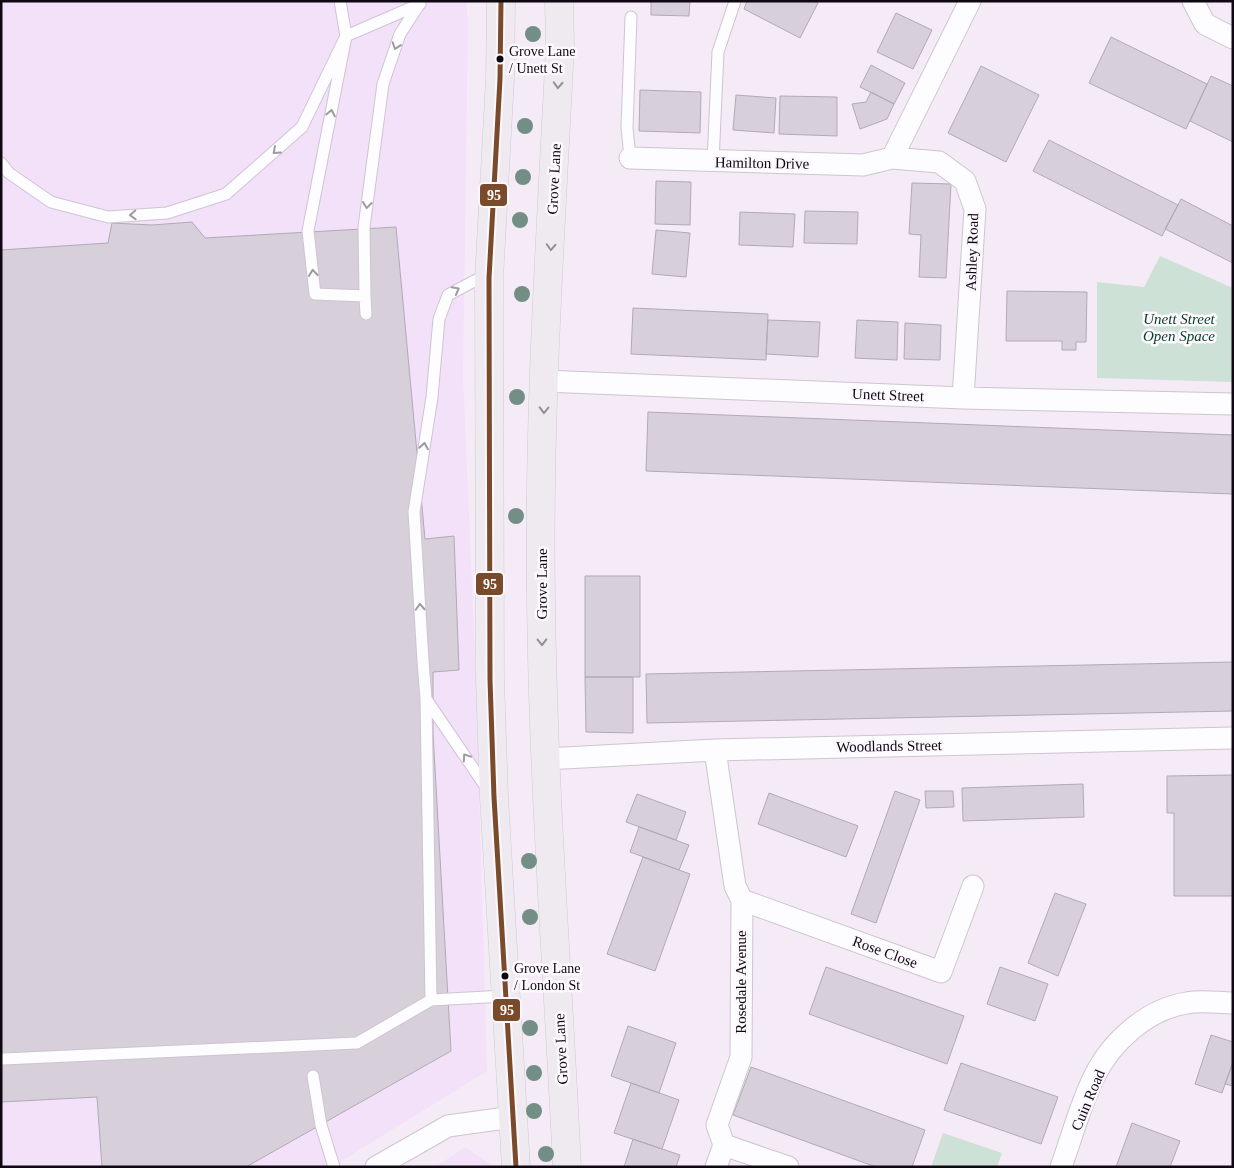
<svg xmlns="http://www.w3.org/2000/svg" width="1234" height="1168" viewBox="0 0 1234 1168" font-family="Georgia,serif">
<rect width="100%" height="100%" fill="#f4ebf7"/>
<!-- built -->
<path fill="#f3e1fa" d="M1,1H466L468,22L463,376L476,679L487,1071L332,1167H1Z
M465,1147L494,1167H435Z"/>
<!-- green -->
<path fill="#cee1d7" d="M1160,256L1233,288V382L1097,378V282L1144,287Z
M943,1133L1002,1153L997,1167H931Z"/>
<!-- building -->
<path fill="#d7cfda" stroke="#b1aab4" d="M651,1H690L689,16L651,15Z
M747,1H815L818,3L800,38L744,9Z
M896,13L932,30L913,69L877,52Z
M1111,37L1207,84L1186,129L1089,83Z
M871,65L905,83L894,104L860,87Z
M981,66L1039,95L1006,162L948,133Z
M1211,76L1233,86V142L1190,121Z
M640,90L701,92L700,133L639,131Z
M871,92L894,104L887,119L860,129L852,104L866,102Z
M736,95L776,98L774,133L733,130Z
M780,96L837,97V136L779,134Z
M1049,140L1178,205L1162,236L1033,171Z
M656,181L691,182L690,225L655,224Z
M912,183L951,184L946,278L919,277L921,235L909,234Z
M1181,199L1233,226V263L1165,229Z
M805,211L858,212L857,244L804,243Z
M740,212L795,214L793,247L739,245Z
M192,222L205,238L396,227L425,539L454,536L459,670L433,672V733L451,1051L246,1167H102L97,1097L1,1102V250L108,243L112,223L152,225Z
M656,230L690,233L686,277L652,274Z
M1007,291L1087,292L1086,342H1076V350H1062V341H1006Z
M633,308L768,314L766,360L631,354Z
M768,320L820,322L818,357L766,354Z
M857,320L898,322L897,360L855,358Z
M905,323L941,325L940,360L904,359Z
M648,412L1233,435V494L646,471Z
M585,576H640V677H585Z
M1233,662V711L647,723L646,674Z
M585,677H633V733L586,732Z
M1233,775V896H1174V813H1167V776Z
M1083,784L1084,817L963,821L962,788Z
M895,791L920,800L876,923L851,914Z
M925,791H953L954,807L926,808Z
M769,793L858,826L846,857L758,824Z
M637,794L686,812L676,840L626,822Z
M639,827L689,845L679,870L630,852Z
M643,857L690,874L655,971L607,954Z
M1055,893L1086,904L1058,976L1028,963Z
M826,967L964,1016L947,1064L809,1014Z
M1000,967L1048,984L1035,1021L987,1004Z
M628,1026L676,1043L659,1093L611,1076Z
M1211,1035L1233,1042V1062L1222,1093L1195,1084Z
M1233,1062V1086L1225,1084Z
M961,1063L1058,1097L1041,1144L944,1110Z
M751,1067L925,1130L912,1167H876L733,1115Z
M631,1083L679,1100L662,1149L614,1133Z
M1132,1123L1180,1141L1170,1167H1116Z
M633,1139L680,1155L676,1167H624Z"/>
<g fill="none" stroke-linecap="round" stroke-linejoin="round">
<!-- lane casing -->
<g stroke="#cdc5d0" stroke-width="13">
<path id="lane" d="M340,1L346,36L308,231L315,294L365,296L364,227L383,84L400,34L420,3
M630,158L627,127L631,17
M713,162L718,52L735,1
M1,163L9,173L51,202L108,217L167,213L226,194L302,127L346,36L420,4
M365,296L366,314
M426,699L431,1000L505,996
M488,790L426,699L423,661L414,512L432,397L439,319L448,295L478,279L489,278
M3,1059L357,1043L431,1000
M313,1076L321,1125L334,1167"/>
</g>
<!-- street casing -->
<g stroke="#cdc5d0" stroke-width="23">
<path id="street" d="M1193,1L1205,24L1233,38
M630,158L863,165L892,158
M544,381L963,398L1233,404
M963,398L975,209L965,181L939,162L892,158L970,1
M715,750L735,886L742,900L741,1057L717,1125L724,1145L788,1167
M545,759L715,750L1233,738
M742,900L941,972L973,886
M376,1167L448,1126L513,1117
M716,1167L724,1145
M1061,1167C1072,1137 1080,1105 1094,1077C1111,1042 1147,1009 1187,1003C1201,1000 1218,1003 1233,1003"/>
</g>
<!-- primary casing -->
<g stroke="#d0cbd1" stroke-width="29">
<path id="primary" d="M501,1L500,79L489,278L490,680L494,797L516,1167
M559,1L560,46C551,230 538,414 541,598C543,788 558,977 567,1167"/>
</g>
<!-- lane -->
<use href="#lane" stroke="#fdfcfe" stroke-width="11"/>
<!-- street -->
<use href="#street" stroke="#fdfcfe" stroke-width="21"/>
<!-- primary -->
<use href="#primary" stroke="#eeeaef" stroke-width="28"/>
<!-- bus-1 casing -->
<g stroke="#fcf8fe" stroke-width="9">
<path id="bus-1" d="M501,1L500,79L489,278L490,680L494,797L516,1167"/>
</g>
<!-- bus-1 -->
<use href="#bus-1" stroke="#7a4b2a" stroke-width="5"/>
</g>
<!-- trees -->
<g fill="#738e85">
<circle cx="533" cy="34" r="8"/>
<circle cx="525" cy="126" r="8"/>
<circle cx="523" cy="177" r="8"/>
<circle cx="520" cy="220" r="8"/>
<circle cx="522" cy="294" r="8"/>
<circle cx="517" cy="397" r="8"/>
<circle cx="516" cy="516" r="8"/>
<circle cx="529" cy="861" r="8"/>
<circle cx="530" cy="917" r="8"/>
<circle cx="530" cy="1028" r="8"/>
<circle cx="534" cy="1073" r="8"/>
<circle cx="534" cy="1111" r="8"/>
<circle cx="546" cy="1154" r="8"/>
</g>
<!-- one-way arrows -->
<defs><path id="oneway-chevron" d="M-2-3.5L2.5 0L-2 3.5" fill="none" stroke-width="1.6" stroke-linecap="round" stroke-linejoin="round" transform="scale(1.25)"/></defs>
<g stroke="#9e9aa0">
<use href="#oneway-chevron" transform="translate(396 46) rotate(109)"/>
<use href="#oneway-chevron" transform="translate(331 113) rotate(-79)"/>
<use href="#oneway-chevron" transform="translate(276 151) rotate(138)"/>
<use href="#oneway-chevron" transform="translate(367 205) rotate(97)"/>
<use href="#oneway-chevron" transform="translate(133 215) rotate(177)"/>
<use href="#oneway-chevron" transform="translate(313 273) rotate(-96)"/>
<use href="#oneway-chevron" transform="translate(456 290) rotate(-28)"/>
<use href="#oneway-chevron" transform="translate(424 446) rotate(-81)"/>
<use href="#oneway-chevron" transform="translate(420 607) rotate(-93)"/>
<use href="#oneway-chevron" transform="translate(466 757) rotate(-124)"/>
</g>
<g stroke="#959097">
<use href="#oneway-chevron" transform="translate(558 85) rotate(93)"/>
<use href="#oneway-chevron" transform="translate(551 247) rotate(93)"/>
<use href="#oneway-chevron" transform="translate(544 410) rotate(91)"/>
<use href="#oneway-chevron" transform="translate(542 642) rotate(89)"/>
</g>
<!-- markers -->
<g fill="#0f0812" stroke="#fcf8fe" stroke-width="2">
<circle cx="500" cy="59" r="4.5"/>
<circle cx="505" cy="976" r="4.5"/>
</g>
<g text-anchor="middle" stroke-width="5" stroke-linejoin="round" paint-order="stroke">
<!-- bus labels -->
<g font-size="14" fill="#0f0812" stroke="#fcf8fe" text-anchor="start">
<text x="509" y="56">Grove Lane<tspan x="509" dy="17">/ Unett St</tspan></text>
<text x="514" y="973">Grove Lane<tspan x="514" dy="17">/ London St</tspan></text>
</g>
<!-- street labels -->
<g font-size="15" fill="#0f0812" stroke="#fcf8fe">
<text transform="translate(762 163) rotate(1)" y="5">Hamilton Drive</text>
<text transform="translate(554 179) rotate(-87)" y="5">Grove Lane</text>
<text transform="translate(972 252) rotate(-88)" y="5">Ashley Road</text>
<text transform="translate(888 395) rotate(2)" y="5">Unett Street</text>
<text transform="translate(542 584) rotate(-90)" y="5">Grove Lane</text>
<text transform="translate(889 746) rotate(-1)" y="5">Woodlands Street</text>
<text transform="translate(885 952) rotate(20)" y="5">Rose Close</text>
<text transform="translate(741 982) rotate(-90)" y="5">Rosedale Avenue</text>
<text transform="translate(561 1049) rotate(-93)" y="5">Grove Lane</text>
<text transform="translate(1088 1100) rotate(-67)" y="5">Cuin Road</text>
</g>
<!-- park labels -->
<g font-size="15" font-style="italic" fill="#094127" stroke="#fcf8fe">
<text x="1179" y="324">Unett Street<tspan x="1179" dy="17">Open Space</tspan></text>
</g>
</g>
<g stroke="#fcf8fe" stroke-width="2">
<rect x="479" y="183" width="29" height="24" rx="5" fill="#7a4b2a"/>
<rect x="475" y="572" width="29" height="24" rx="5" fill="#7a4b2a"/>
<rect x="492" y="998" width="29" height="24" rx="5" fill="#7a4b2a"/>
</g>
<g font-size="14" text-anchor="middle" font-weight="bold" fill="#fff">
<text x="494" y="200">95</text>
<text x="490" y="589">95</text>
<text x="507" y="1015">95</text>
</g>
<!-- border -->
<rect width="1234" height="1168" fill="none" stroke="#0f0812" stroke-width="5"/>
</svg>
